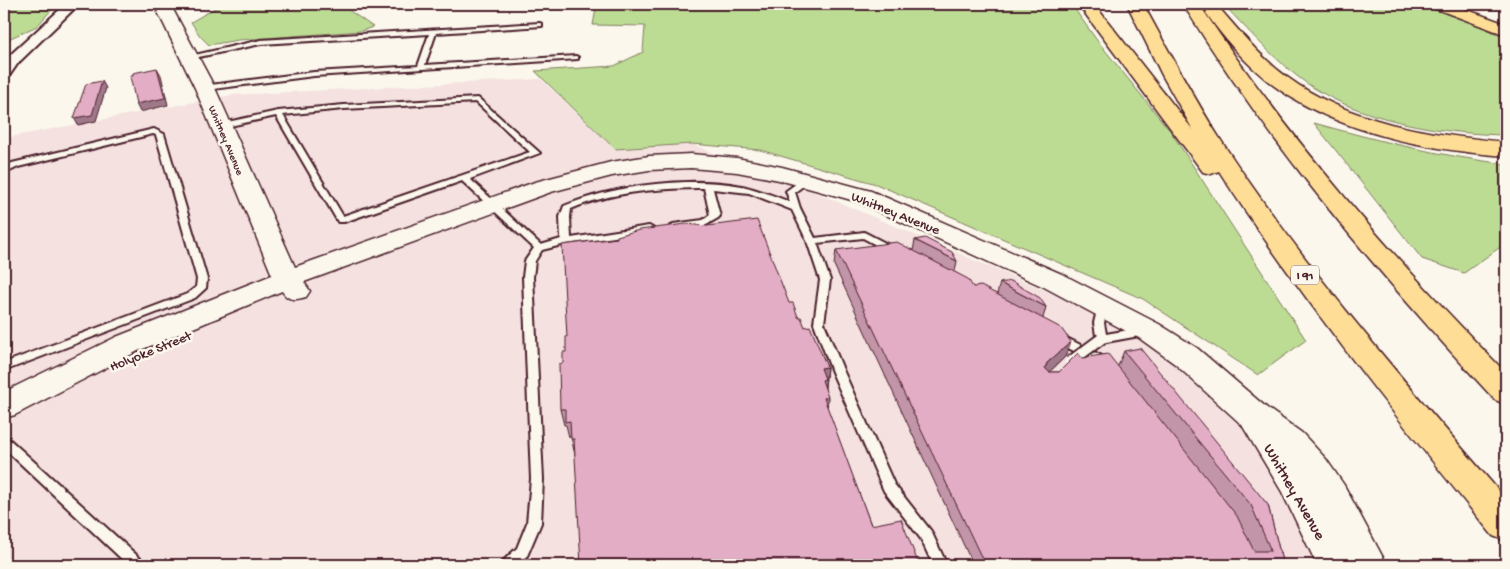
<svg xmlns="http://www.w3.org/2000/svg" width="1510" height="569" viewBox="0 0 1510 569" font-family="'Gochi Hand',sans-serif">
<rect width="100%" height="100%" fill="#fbf7ec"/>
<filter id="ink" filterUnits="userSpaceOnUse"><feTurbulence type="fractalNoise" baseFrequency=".02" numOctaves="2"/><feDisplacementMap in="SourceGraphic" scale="10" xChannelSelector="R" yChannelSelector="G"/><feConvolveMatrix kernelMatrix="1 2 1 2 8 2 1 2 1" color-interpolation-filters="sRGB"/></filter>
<g filter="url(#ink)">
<!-- built -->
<path fill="#f4e1e0" d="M541,79L615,149L692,144L773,178L805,188L1087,308L1150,343L1245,421L1293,493L1325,565H4V138L232,95Z"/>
<!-- green -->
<path fill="#bcdc94" stroke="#837e60" d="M4,4H54V7L37,26L4,41Z
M222,4H350V11L373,27L361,31L238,40L209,45L200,36L191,22Z
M567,4H1071L1096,39L1171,132L1306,340L1258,375L1143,299L876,184L760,150L692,144L615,149L535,71L614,66L643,52L645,26L593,25L596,9Z
M1223,4H1418L1471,22L1506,38V135C1447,134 1370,122 1319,91C1284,71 1251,33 1223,4Z
M1314,123C1378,141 1441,156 1506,164V243L1464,273L1422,259Z"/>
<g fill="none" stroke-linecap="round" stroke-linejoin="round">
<!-- lane casing -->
<g stroke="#4a1f2b" stroke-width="4">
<path id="lane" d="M540,23L542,24V26L436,33L425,65L576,56L578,57V59L314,76L205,90L201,88L202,86L314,72L418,66L429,34L261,44L189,59L186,57L261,40Z
M478,98L540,153L470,179L541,245L561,239L560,217L564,206C614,185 689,176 742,186C759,190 774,196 790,202L786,191L804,178L807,179V183L795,192L800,208L815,238L864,232L895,248L897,250L895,252H889L863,238L817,243L830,280L824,323L844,372L894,484L931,531L947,565H933L921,539L884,491L832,372L814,323L820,280L807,241L792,210L749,193L713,189L720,216L718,218L706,225L673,228L671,226L673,224L703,220L710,215L704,188H697C654,189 611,192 571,209L570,217L571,238L649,226L654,229L649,232L566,244L542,250L535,261L533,277L543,479L541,523L527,556L517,565H501L503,561L517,548L527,523L531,479L523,277L525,261L534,248L462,181L344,222H338L276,116L221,128L217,126L218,124L278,111L344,105ZM476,102L530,152L343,216L283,115L344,109Z
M154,129L164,134L207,279L206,288L195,298L4,371V363L187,294L196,287L197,279L156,135L153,134L18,167L4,174V169L12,163Z
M1103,303L1108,306L1104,323L1106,334L1146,327L1150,328L1151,331L1150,334L1101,343L1097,342L1094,323L1098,306Z
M1059,334L1108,359L1110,362L1108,365H1100L1055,341L1054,338L1055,335Z
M4,436L8,438L143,561L145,565H128L4,448Z"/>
</g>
<!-- street casing -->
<g stroke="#4a1f2b" stroke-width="4">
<path id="street" d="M66,4H79L18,63L9,76L4,77V63L8,57Z"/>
</g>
<!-- secondary casing -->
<g stroke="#4a1f2b" stroke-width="3">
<path id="secondary" d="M154,4H170L215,88L295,267L535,182L611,162L649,156L691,154L737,158L782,167L871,191L1064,275L1159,324L1197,348L1267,408L1302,433L1326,459L1344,485L1387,565H1317L1282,492L1242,425L1175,364L1139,338L1044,287L855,201L779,180L737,172L691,168L649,170L612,176L551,192L304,282L310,291L306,297C295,300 288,301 282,291L138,351L15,415L4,418V392L116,337L272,275L195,88Z"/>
</g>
<!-- highway casing -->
<g stroke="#4a1f2b" stroke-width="3">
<path id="highway" d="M1078,4H1094L1193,130L1162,75L1127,4H1143C1169,51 1194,99 1224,145C1307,271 1407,385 1506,499V541L1493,536C1397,418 1302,300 1219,171L1211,174L1203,172Z
M1183,4H1199C1288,138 1393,258 1506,373V404L1495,400C1380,276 1272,148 1183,4Z
M1429,4H1451L1506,24V35L1431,7Z
M1214,8L1220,9C1241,33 1261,58 1287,77C1349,123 1431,135 1506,142V156C1428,150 1337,133 1273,85C1248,66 1224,39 1206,13L1208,9Z"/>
</g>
<!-- lane -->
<use href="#lane" fill="#fbf7ec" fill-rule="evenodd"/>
<!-- street -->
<use href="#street" fill="#fbf7ec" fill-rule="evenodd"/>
<!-- secondary -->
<use href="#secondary" fill="#fbf7ec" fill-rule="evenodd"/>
<!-- highway -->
<use href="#highway" fill="#fedd96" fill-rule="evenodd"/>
<!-- lane-bridge casing -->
<g stroke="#4a1f2b" stroke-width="14" stroke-linecap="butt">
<path id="lane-bridge" d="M1070,362L1101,339"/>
</g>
<!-- lane-bridge -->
<use href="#lane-bridge" stroke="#fbf7ec" stroke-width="10"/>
</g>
<!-- wall -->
<path fill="#c395a9" stroke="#4a1f2b" d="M915,240L957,261L955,272L973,287L997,294L1000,283L1046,307L1043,318L1065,357L1049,372H1059L1082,358L1118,366L1124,351L1268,505L1283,565H973L834,265L836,250L913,251Z
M789,303L805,327L827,367L825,388L827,408L871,525L919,565L575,455L571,437H569L566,425H564L560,409Z"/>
<!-- shaded-wall -->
<path fill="#9f798a" stroke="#4a1f2b" d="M157,68L161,75L168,105L140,112L136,104Z
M102,81L106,88L96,121L78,125L74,118Z
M1071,342L1065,357L1042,379L1047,363Z
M827,367L824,395L821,396V368Z
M828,397L827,412L824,398Z"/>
<!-- building -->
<path fill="#e3adc5" stroke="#4a1f2b" d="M157,68L165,98L136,104L130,76H133V73Z
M102,81L92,115L74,118L86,84Z
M757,220L789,303H793L798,317H801L805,327L810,326L827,367L821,368L825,379L822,380L828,397L824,398L871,525L901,519L919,565H581L574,439H571L570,421L565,422V409H560L559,364L563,363V352H566V337H567L562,245L617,238V236L639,230L686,224L707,226Z
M925,238L952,252L957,261L915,240Z
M897,242L968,279L973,287L981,286L1061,328L1071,342L1047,363L1045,368L1049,372H1059L1078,353L1082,358L1108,354L1237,516L1254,551H1271L1251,505L1124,351L1140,348L1268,505L1283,565H985L836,250Z
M1011,281L1040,298L1046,307L1000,283Z"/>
</g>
<g text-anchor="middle" stroke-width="5" stroke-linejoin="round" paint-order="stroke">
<!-- far-street labels -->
<g font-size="11" fill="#4a1f2b" stroke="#fbf7ec">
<text transform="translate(227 140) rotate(67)" y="4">Whitney Avenue</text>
</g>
<!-- shield labels -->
<rect fill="#fbf7ec" stroke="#7f6065" stroke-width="1" x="1291" y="265.5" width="28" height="19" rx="4"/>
<g font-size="12" font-weight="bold" fill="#4a1f2b">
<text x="1305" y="279">I 91</text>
</g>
<!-- street labels -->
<g font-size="14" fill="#4a1f2b" stroke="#fbf7ec">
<text transform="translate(896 212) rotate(22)" y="5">Whitney Avenue</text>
<text transform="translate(150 350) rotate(-22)" y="5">Holyoke Street</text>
</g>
<!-- near-street labels -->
<g font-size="16" fill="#4a1f2b" stroke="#fbf7ec">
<text transform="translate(1296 491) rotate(60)" y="6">Whitney Avenue</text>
</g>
</g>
<!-- margin -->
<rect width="1510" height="569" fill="none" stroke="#fbf7ec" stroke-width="20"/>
<rect x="10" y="10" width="1490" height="549" fill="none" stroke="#4a1f2b" stroke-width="2" filter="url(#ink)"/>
</svg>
